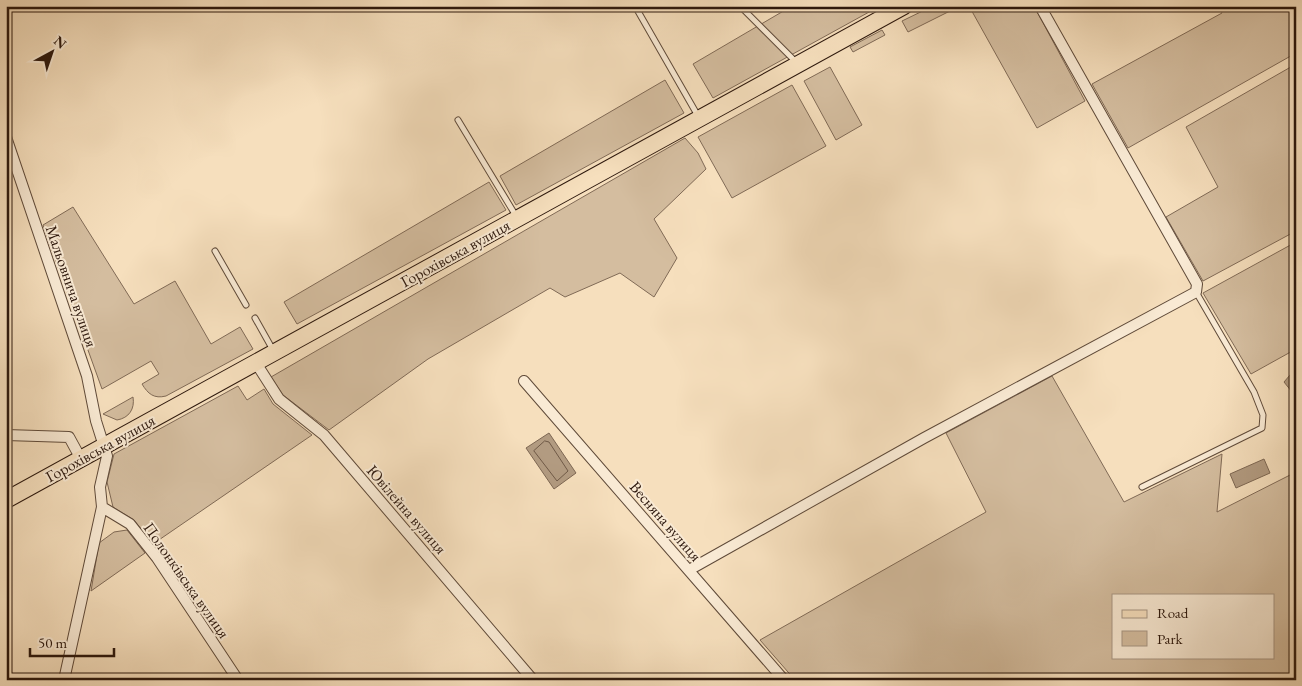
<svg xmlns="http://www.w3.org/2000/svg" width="1302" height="686" viewBox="0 0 1302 686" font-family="'EB Garamond',serif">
<rect width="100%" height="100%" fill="#f6dfbd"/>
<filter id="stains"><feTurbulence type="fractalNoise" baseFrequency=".004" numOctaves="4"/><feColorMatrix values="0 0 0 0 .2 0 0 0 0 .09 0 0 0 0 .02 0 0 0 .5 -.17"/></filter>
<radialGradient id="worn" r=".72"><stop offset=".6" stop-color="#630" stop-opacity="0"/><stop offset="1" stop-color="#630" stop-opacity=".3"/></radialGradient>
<!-- green -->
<path fill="#d4bd9f" stroke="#806a56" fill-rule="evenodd" d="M792,6H880L713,98L693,64Z
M933,6H953L954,9L908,32L902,21Z
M969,6H1034L1085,101L1037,128Z
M1219,6H1296V53L1128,148L1092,84L1222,13Z
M882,30L885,35L853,52L850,47Z
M1296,64V231L1203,281L1166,217L1218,187L1186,127Z
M830,67L862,125L836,140L804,81Z
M665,80L684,113L516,205L500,176Z
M792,85L826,146L732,198L698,137Z
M685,138L698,153L706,169L654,219L677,258L654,297L620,273L565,297L550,288L428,359L329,430L283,395L271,377Z
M489,182L506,210L297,324L284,302Z
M73,207L134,304L175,281L211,344L240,327L253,349L166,396C154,399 148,394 142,384L159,374L151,361L102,389L43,225Z
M1296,242V349L1251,374L1203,293Z
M1052,376L1124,502L1222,454L1217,512L1296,472V680H795L760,640L986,512L946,433ZM1113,595H1273V657H1113Z
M238,386L247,400L264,389L273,404L312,435L153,544L134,520L113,507L107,482L114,454Z
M133,397C135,409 129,418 117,420L103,414Z
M127,530L145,553L91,591L99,543L114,532Z"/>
<!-- water -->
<path fill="#b29b81" stroke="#7d6753" d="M1296,368V397L1284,382Z
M549,433L576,473L554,489L526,448Z
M1264,459L1270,473L1236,488L1230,474Z"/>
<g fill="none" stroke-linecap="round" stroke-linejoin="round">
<!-- shore -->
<path stroke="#705a47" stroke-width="1" d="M545,441L549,442L568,471L557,481L534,451Z"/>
<!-- lane casing -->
<g stroke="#5f4a39" stroke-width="7">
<path id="lane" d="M635,6L698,116
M740,6L796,62
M458,120L516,216
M215,251L246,305
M255,318L273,350
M1142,487L1262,428L1263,415L1254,392L1196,292"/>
</g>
<!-- street casing -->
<g stroke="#5f4a39" stroke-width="12">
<path id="street" d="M6,137L87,376L96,421L107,456L100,487L102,507L64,680
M256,363L279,399L324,435L533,680
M524,381L784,680
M6,435L69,437L81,459
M102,507L130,524L157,558L238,680
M689,570L924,438L1196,292L1197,284L1040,6"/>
</g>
<!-- primary casing -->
<g stroke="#2d180d" stroke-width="18">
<path id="primary" d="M6,500L904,6"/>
</g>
<!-- lane -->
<use href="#lane" stroke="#f9ead4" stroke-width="5"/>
<!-- street -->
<use href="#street" stroke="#f9ead4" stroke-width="10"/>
<!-- primary -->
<use href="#primary" stroke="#f6dfbd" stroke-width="16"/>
</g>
<g text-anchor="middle" stroke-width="4" stroke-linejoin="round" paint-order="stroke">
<!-- street labels -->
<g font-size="16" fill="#2d180d" stroke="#f9ead4">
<text transform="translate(455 253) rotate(-29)" y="6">Горохівська вулиця</text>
<text transform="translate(72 286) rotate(71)" y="6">Мальовнича вулиця</text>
<text transform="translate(100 448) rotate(-29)" y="6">Горохівська вулиця</text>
<text transform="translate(407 509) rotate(49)" y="6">Ювілейна вулиця</text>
<text transform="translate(666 521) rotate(49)" y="6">Весняна вулиця</text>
<text transform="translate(187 580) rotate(55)" y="6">Полонківська вулиця</text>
</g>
</g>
<!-- margin -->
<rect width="1302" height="686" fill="none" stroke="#f6dfbd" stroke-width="25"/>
<rect x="8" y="8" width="1287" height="671" fill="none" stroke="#2d180d" stroke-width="2.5"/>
<rect x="12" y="12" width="1277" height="661" fill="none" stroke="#2d180d"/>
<!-- legend -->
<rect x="1112" y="594" width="162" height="65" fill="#f9ead4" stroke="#a79684"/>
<rect x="1122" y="610" width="25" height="8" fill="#f6dfbd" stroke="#a79684"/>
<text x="1157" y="618" font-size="15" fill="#2d180d">Road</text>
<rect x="1122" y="631" width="25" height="15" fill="#d4bd9f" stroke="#a79684"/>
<text x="1157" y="644" font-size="15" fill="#2d180d">Park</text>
<!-- north arrow -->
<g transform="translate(52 52) rotate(40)" stroke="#f9ead4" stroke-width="4" paint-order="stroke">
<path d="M0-4L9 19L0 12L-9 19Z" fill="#2d180d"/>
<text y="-8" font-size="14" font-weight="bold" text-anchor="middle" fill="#2d180d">N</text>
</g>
<!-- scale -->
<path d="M30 648v8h84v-8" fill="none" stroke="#2d180d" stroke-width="2.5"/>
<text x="38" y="648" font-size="15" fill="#2d180d" stroke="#f9ead4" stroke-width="4" paint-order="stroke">50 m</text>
<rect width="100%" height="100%" filter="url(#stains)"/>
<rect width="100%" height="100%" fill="url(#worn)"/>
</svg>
